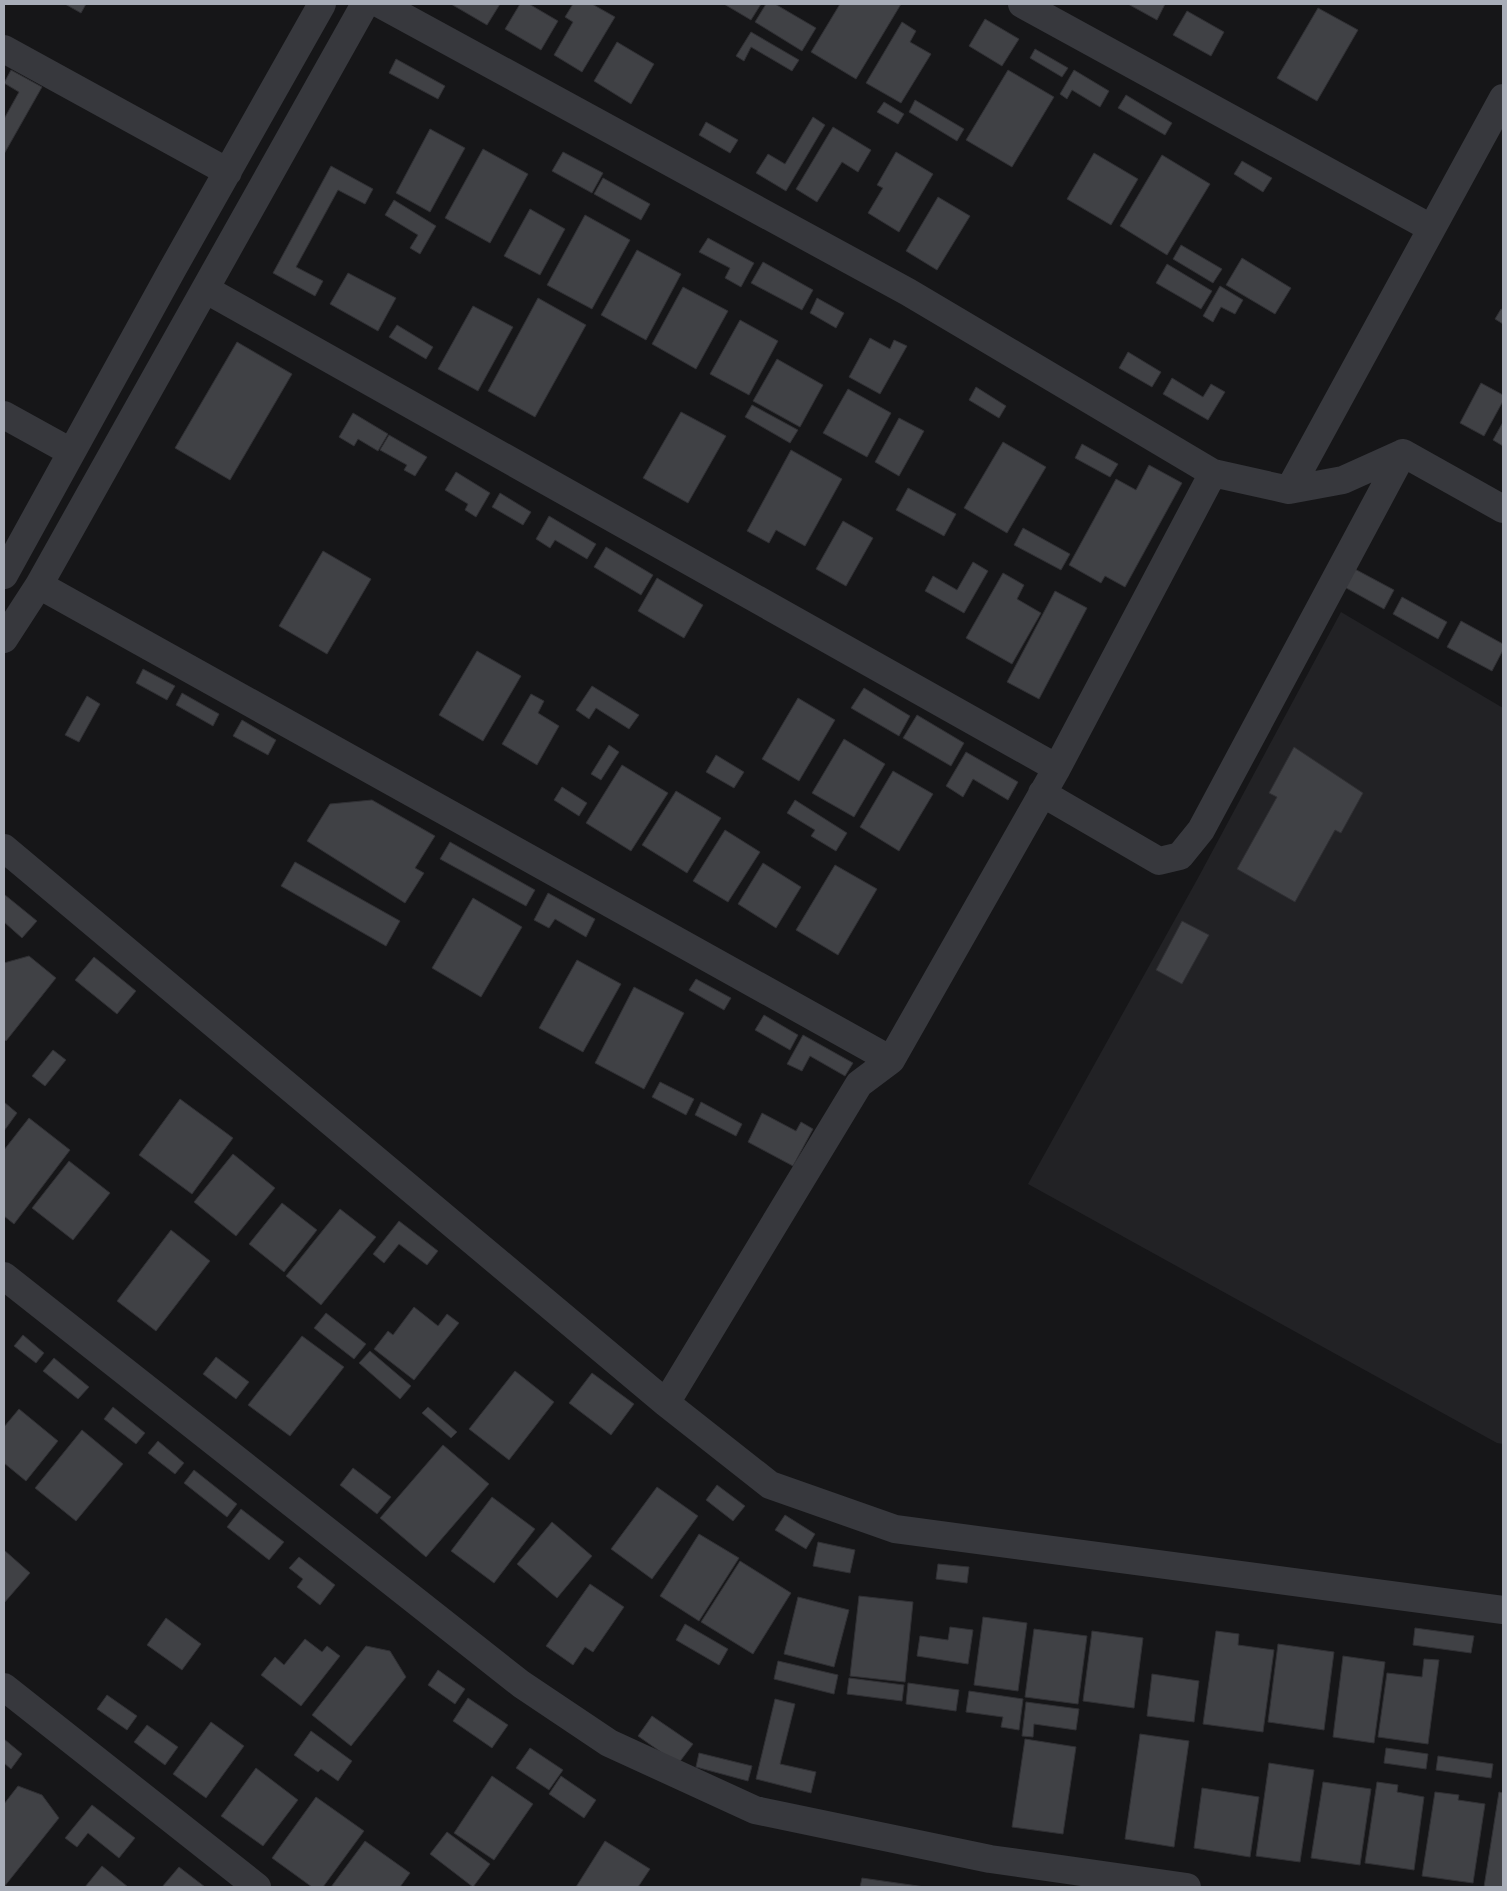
<svg xmlns="http://www.w3.org/2000/svg" width="1507" height="1891" viewBox="0 0 1507 1891" font-family="'Work Sans',sans-serif">
<rect width="100%" height="100%" fill="#161618"/>
<!-- built -->
<path fill="#222225" d="M1341,612L1503,708V1444L1497,1443L1028,1184L1198,878Z"/>
<!-- building -->
<path fill="#404145" stroke="#303034" d="M65,4H86L81,13Z
M451,4H500L487,25Z
M520,4H529L558,21L541,50L505,29Z
M573,4H592L615,17L582,72L554,55L573,22L565,17Z
M724,4H761L751,20Z
M766,4H775L816,28L802,51L755,22Z
M840,4H901L856,79L811,52Z
M1128,4H1165L1157,20Z
M1318,8L1358,30L1317,101L1277,78Z
M1187,11L1224,32L1211,56L1173,35Z
M985,19L1019,39L1002,66L969,46Z
M902,22L916,31L910,42L931,54L901,103L866,83Z
M751,32L799,60L792,71L751,47L744,61L736,56Z
M617,42L654,64L631,104L594,81Z
M1035,49L1068,68L1062,77L1030,58Z
M396,59L445,86L438,99L389,73Z
M11,70L42,87L4,154V119L19,92L4,83Z
M1008,70L1054,97L1012,167L966,140Z
M1074,70L1109,91L1100,107L1072,90L1067,99L1060,94Z
M1126,95L1172,123L1165,135L1118,108Z
M915,100L964,129L957,141L909,112Z
M884,102L904,114L898,124L877,112Z
M813,117L825,125L786,191L756,173L768,154L785,164Z
M706,122L738,140L730,153L699,135Z
M833,127L871,150L858,172L842,162L817,202L796,189Z
M430,129L465,148L430,212L396,193Z
M483,149L528,174L490,243L445,218Z
M563,152L603,173L592,193L552,171Z
M896,152L933,174L899,232L868,213L883,188L877,185Z
M1094,153L1138,179L1111,225L1067,199Z
M1162,155L1210,184L1167,255L1120,226Z
M1242,161L1272,178L1263,192L1234,174Z
M331,166L373,189L365,204L338,190L296,267L323,281L315,296L273,273Z
M603,178L650,204L641,220L594,194Z
M938,197L970,216L937,270L906,251Z
M394,200L436,226L420,254L410,248L418,235L385,215Z
M530,209L565,229L540,275L504,256Z
M585,215L630,240L592,309L547,285Z
M708,238L754,263L741,287L725,278L730,268L699,252Z
M1181,245L1222,269L1213,283L1173,259Z
M637,250L681,274L646,340L601,315Z
M1242,258L1291,288L1275,314L1226,285Z
M763,262L813,290L802,310L751,283Z
M1167,264L1212,291L1201,309L1156,283Z
M348,273L396,298L378,331L330,304Z
M1220,286L1243,300L1235,314L1221,307L1213,322L1203,316Z
M683,287L728,311L696,369L652,344Z
M538,298L586,325L535,417L488,391Z
M817,298L844,313L836,328L810,313Z
M473,306L513,327L478,391L438,369Z
M1501,309L1503,310V324L1495,319Z
M740,320L778,341L749,395L710,374Z
M397,325L433,347L426,359L389,337Z
M870,338L890,349L894,340L907,346L880,394L849,377Z
M237,342L292,374L230,480L175,448Z
M1128,352L1161,372L1152,387L1119,368Z
M777,359L823,385L800,427L753,401Z
M1172,378L1203,397L1211,384L1225,392L1208,420L1163,394Z
M1481,383L1503,395V401L1484,436L1460,423Z
M976,387L1006,406L999,418L969,400Z
M848,389L891,413L867,457L823,433Z
M752,405L798,430L790,443L745,417Z
M681,412L726,436L688,503L643,478Z
M353,413L388,434L378,451L358,439L354,446L339,437Z
M899,418L924,431L899,476L875,462Z
M1503,422V446L1493,440Z
M389,435L427,457L415,476L404,470L407,465L380,450Z
M1003,442L1046,467L1007,533L964,508Z
M1082,444L1118,464L1110,477L1075,458Z
M791,450L842,479L805,546L776,530L769,543L747,531Z
M1149,465L1182,483L1125,587L1105,576L1101,583L1069,565L1116,479L1136,490Z
M456,472L490,493L476,517L465,510L468,504L445,490Z
M908,488L956,514L944,536L896,510Z
M500,493L531,512L523,525L492,507Z
M549,516L596,544L587,559L555,540L550,548L536,539Z
M843,521L873,538L846,586L816,569Z
M1023,528L1070,554L1061,570L1014,545Z
M606,547L653,575L641,595L594,567Z
M323,551L371,579L327,654L279,626Z
M973,562L988,571L964,613L925,591L933,576L957,590Z
M1351,567L1394,590L1384,609L1341,585Z
M1003,573L1024,585L1017,599L1041,613L1012,664L966,638Z
M657,578L703,605L684,638L638,611Z
M1055,591L1087,608L1039,699L1007,682Z
M1402,597L1447,622L1438,639L1393,614Z
M1461,621L1503,644V650L1492,671L1447,647Z
M477,651L521,676L483,741L439,715Z
M143,669L175,686L167,700L136,683Z
M592,686L639,715L629,729L596,708L589,719L576,710Z
M864,688L910,716L899,736L851,708Z
M182,693L219,714L213,726L176,705Z
M531,694L544,701L538,713L559,726L537,765L502,744Z
M87,696L100,704L79,742L65,735Z
M798,698L835,720L799,781L762,759Z
M917,715L964,743L951,766L903,738Z
M242,720L276,740L268,755L233,736Z
M844,739L885,764L854,817L812,793Z
M609,745L619,752L601,780L591,774Z
M1294,747L1363,793L1341,833L1335,830L1295,902L1237,869L1277,797L1269,793Z
M966,752L1018,782L1008,800L973,779L963,797L946,786Z
M716,755L744,772L734,788L706,772Z
M622,765L668,793L631,851L586,823Z
M893,771L933,794L899,851L860,827Z
M562,787L587,803L579,816L554,800Z
M676,791L721,818L687,873L642,845Z
M372,800L435,836L415,868L424,873L405,903L307,841L330,804Z
M795,800L847,833L836,851L811,836L815,830L787,813Z
M725,830L760,852L728,902L693,881Z
M450,842L535,890L526,906L440,859Z
M295,862L400,921L386,946L281,886Z
M763,863L801,887L776,928L738,904Z
M835,865L877,889L838,955L796,930Z
M548,893L595,919L586,937L555,919L549,928L534,920Z
M5,895L37,921L22,938L4,922V897Z
M473,898L522,927L481,997L432,968Z
M1182,921L1209,935L1182,984L1156,970Z
M29,956L56,978L6,1041L4,1039V963Z
M94,957L136,991L117,1014L75,980Z
M577,960L621,984L583,1052L539,1028Z
M696,979L731,998L724,1010L689,990Z
M634,987L684,1013L644,1089L595,1063Z
M764,1015L798,1035L790,1050L755,1030Z
M803,1035L853,1063L845,1076L810,1056L802,1071L787,1064Z
M53,1050L66,1060L45,1086L32,1076Z
M660,1082L694,1099L686,1115L652,1097Z
M180,1099L233,1138L192,1194L139,1155Z
M4,1102L17,1113L4,1131Z
M701,1102L742,1124L736,1136L695,1115Z
M762,1113L796,1131L801,1122L813,1129L793,1166L748,1142Z
M29,1118L70,1150L14,1224L4,1216V1150Z
M233,1154L275,1188L236,1236L194,1202Z
M69,1161L110,1193L73,1240L32,1208Z
M282,1203L317,1230L284,1272L249,1244Z
M340,1209L376,1237L321,1305L286,1276Z
M399,1221L438,1251L427,1265L399,1244L384,1263L373,1254Z
M171,1230L210,1261L156,1331L117,1301Z
M414,1307L438,1326L447,1314L459,1323L414,1380L374,1349L388,1331L393,1335Z
M326,1313L366,1344L354,1359L314,1328Z
M23,1335L44,1353L36,1363L14,1346Z
M302,1336L344,1367L290,1436L248,1405Z
M370,1351L411,1386L400,1399L359,1363Z
M216,1357L249,1382L236,1399L203,1374Z
M54,1358L89,1387L78,1399L43,1371Z
M515,1371L554,1402L509,1460L469,1429Z
M592,1373L634,1404L611,1435L569,1403Z
M113,1407L145,1433L136,1444L104,1419Z
M428,1407L457,1432L451,1438L422,1413Z
M19,1409L58,1441L26,1481L4,1463V1427Z
M82,1430L123,1464L76,1521L35,1488Z
M158,1441L184,1463L175,1474L148,1453Z
M443,1445L489,1484L426,1557L380,1518Z
M353,1468L391,1497L377,1514L340,1485Z
M194,1470L237,1504L227,1517L184,1483Z
M717,1485L745,1506L733,1521L706,1500Z
M657,1487L698,1516L652,1579L611,1549Z
M492,1497L535,1529L494,1583L451,1551Z
M241,1509L284,1542L269,1560L227,1527Z
M785,1515L815,1534L806,1549L775,1530Z
M552,1522L592,1556L557,1598L517,1564Z
M699,1534L739,1558L699,1621L660,1596Z
M818,1542L855,1550L850,1573L813,1566Z
M4,1550L30,1573L4,1603Z
M299,1557L335,1585L320,1605L297,1587L303,1579L289,1568Z
M740,1561L791,1593L753,1654L701,1622Z
M938,1564L969,1567L967,1583L936,1579Z
M590,1584L624,1607L593,1652L585,1647L573,1665L546,1646Z
M859,1596L913,1602L905,1682L850,1676Z
M798,1597L849,1610L834,1667L784,1654Z
M983,1617L1027,1623L1018,1691L974,1685Z
M166,1618L201,1644L182,1670L147,1645Z
M685,1624L728,1649L719,1665L676,1640Z
M950,1627L973,1630L968,1664L917,1656L920,1636L948,1640Z
M1415,1628L1474,1636L1471,1653L1413,1645Z
M1034,1629L1087,1636L1078,1704L1025,1697Z
M1092,1631L1143,1638L1134,1708L1083,1701Z
M1216,1631L1239,1634L1238,1645L1274,1650L1263,1732L1203,1724Z
M305,1639L322,1652L327,1646L340,1656L301,1706L261,1675L275,1657L284,1665Z
M1278,1644L1334,1652L1324,1730L1268,1722Z
M366,1646L390,1651L406,1677L351,1746L312,1715Z
M1343,1656L1385,1662L1374,1743L1333,1737Z
M1424,1659L1439,1660L1428,1744L1378,1737L1387,1673L1422,1677Z
M778,1661L838,1675L834,1694L774,1679Z
M438,1670L465,1689L455,1704L428,1685Z
M1152,1674L1199,1681L1194,1722L1147,1716Z
M849,1678L904,1685L902,1701L847,1694Z
M908,1683L959,1690L956,1711L906,1704Z
M969,1691L1023,1699L1019,1730L1001,1727L1003,1717L966,1712Z
M107,1695L137,1716L127,1730L97,1709Z
M468,1698L508,1725L492,1748L453,1721Z
M775,1699L795,1704L780,1764L816,1772L811,1793L756,1779Z
M1026,1702L1079,1709L1076,1730L1034,1724L1033,1737L1022,1736Z
M652,1716L693,1744L678,1764L638,1736Z
M211,1722L244,1746L206,1798L173,1774Z
M147,1725L178,1747L165,1765L134,1742Z
M311,1731L352,1761L338,1781L321,1769L318,1772L294,1755Z
M1140,1734L1189,1741L1174,1847L1125,1839Z
M4,1739L22,1754L11,1769L4,1763Z
M1025,1739L1076,1747L1063,1834L1012,1827Z
M530,1748L563,1770L549,1790L516,1768Z
M1386,1748L1428,1754L1426,1769L1384,1763Z
M699,1753L752,1766L748,1781L696,1767Z
M1438,1756L1493,1764L1491,1778L1436,1770Z
M1269,1763L1314,1770L1300,1862L1256,1856Z
M256,1768L298,1800L263,1846L221,1816Z
M492,1776L533,1804L494,1860L454,1833Z
M561,1776L596,1800L584,1818L549,1794Z
M1323,1782L1371,1789L1360,1865L1311,1858Z
M1377,1782L1398,1785L1397,1792L1424,1797L1414,1870L1365,1863Z
M18,1786L42,1795L59,1818L4,1887V1804Z
M1202,1788L1259,1797L1250,1857L1194,1848Z
M1435,1792L1459,1795L1458,1800L1485,1804L1473,1883L1422,1876Z
M1499,1792L1503,1793V1887H1484Z
M316,1797L364,1831L323,1887H312L272,1858Z
M92,1805L135,1838L119,1858L88,1833L77,1847L65,1838Z
M447,1832L490,1864L473,1887L430,1854Z
M365,1841L410,1873L400,1887H331Z
M605,1841L650,1869L638,1887H576Z
M102,1866L128,1887H85Z
M179,1867L205,1887H162Z
M862,1878L925,1887H860Z"/>
<g fill="none" stroke-linecap="round" stroke-linejoin="round">
<!-- minor -->
<path stroke="#37383d" stroke-width="28" d="M380,4L908,292L1213,473
M1022,4L1431,228
M4,49L228,172
M205,289L1057,768
M4,415L71,452
M1289,490L1343,480L1403,453L1503,509
M4,575L172,270L322,4
M39,585L891,1060
M4,639L39,585L365,4
M1042,793L1159,861L1180,856L1201,830L1403,453
M4,848L666,1403L770,1485L895,1529L1503,1610
M4,1276L521,1684L609,1743L755,1810L990,1859L1187,1887
M666,1403L859,1084L891,1060L1057,768L1213,473L1289,490L1503,98
M4,1687L257,1887"/>
</g>
<!-- border -->
<rect width="1507" height="1891" fill="none" stroke="#a8adb8" stroke-width="10"/>
</svg>
